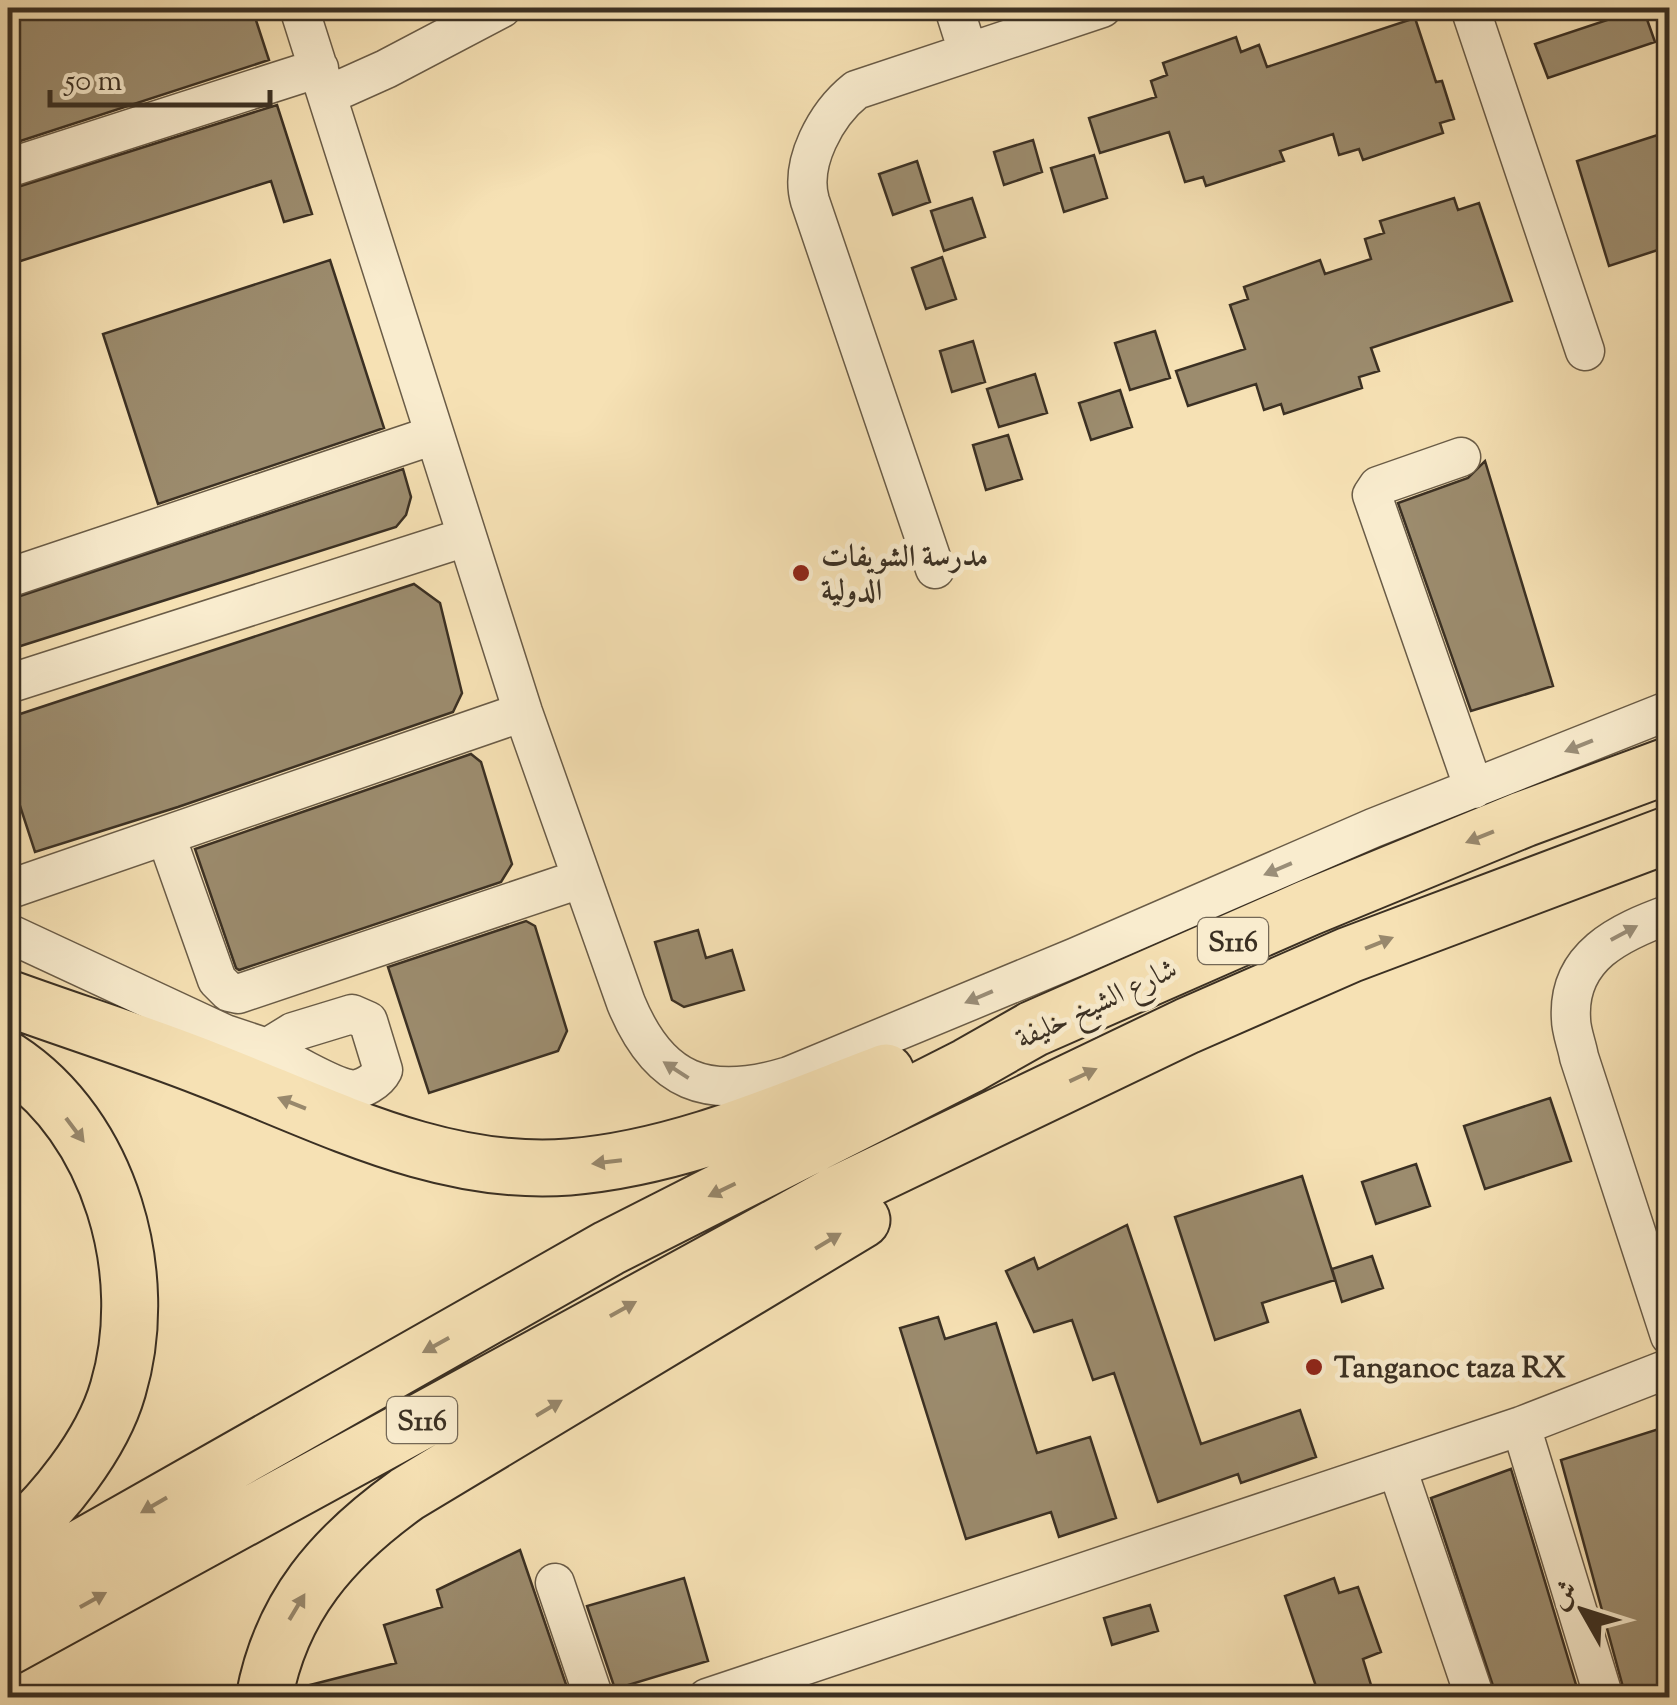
<svg xmlns="http://www.w3.org/2000/svg" width="1677" height="1705" viewBox="0 0 1677 1705" font-family="'Sorts Mill Goudy',Amiri,serif">
<rect width="100%" height="100%" fill="#f6e1b4"/>
<filter id="stains"><feTurbulence type="fractalNoise" baseFrequency=".002" numOctaves="4"/><feColorMatrix values="0 0 0 0 .2 0 0 0 0 .09 0 0 0 0 .02 0 0 0 .5 -.17"/></filter>
<radialGradient id="worn" r=".72"><stop offset=".6" stop-color="#630" stop-opacity="0"/><stop offset="1" stop-color="#630" stop-opacity=".3"/></radialGradient>
<!-- building -->
<path fill="#9c8c6e" stroke="#3b3023" stroke-width="2.5" d="M8,8H252L269,60L8,145Z
M1643,8L1655,42L1548,78L1535,44Z
M1415,18L1436,82L1442,81L1454,119L1440,123L1443,133L1363,160L1359,149L1339,155L1333,134L1280,151L1284,161L1206,186L1203,177L1185,182L1169,132L1100,153L1089,118L1156,97L1151,81L1167,75L1163,63L1236,37L1241,52L1259,45L1267,67Z
M277,105L312,214L284,222L271,181L8,265V190Z
M1670,131V246L1609,266L1577,161Z
M1033,140L1042,172L1004,185L994,152Z
M1094,155L1107,198L1064,212L1051,168Z
M917,161L930,202L893,215L879,174Z
M972,198L985,237L944,251L931,211Z
M1454,198L1458,210L1479,203L1512,301L1371,348L1379,371L1359,377L1362,388L1284,414L1281,404L1264,410L1256,384L1188,406L1176,371L1245,349L1230,305L1248,299L1244,287L1320,260L1325,274L1371,259L1365,239L1384,233L1380,221Z
M942,257L956,299L926,309L912,268Z
M330,260L384,428L158,504L103,334Z
M1155,331L1170,378L1130,390L1115,343Z
M973,341L985,382L952,392L940,351Z
M1035,374L1047,413L999,427L987,389Z
M1120,390L1132,427L1091,440L1079,403Z
M1008,435L1022,479L986,490L973,445Z
M1485,461L1553,686L1471,711L1398,503L1468,478Z
M403,469L411,497L406,515L396,527L8,650V600Z
M414,584L440,603L462,693L453,712L178,807L35,852L8,769V718Z
M471,754L481,762L512,864L501,882L239,970L236,968L195,849Z
M526,921L535,926L567,1031L558,1051L429,1093L388,967Z
M698,930L706,958L732,950L744,990L684,1007L672,1000L655,942Z
M1550,1098L1571,1161L1485,1189L1464,1126Z
M1416,1164L1430,1206L1376,1224L1362,1182Z
M1302,1176L1335,1280L1262,1303L1268,1322L1215,1340L1175,1217Z
M1127,1225L1201,1444L1300,1410L1316,1457L1241,1483L1238,1474L1158,1502L1114,1373L1093,1380L1072,1320L1034,1332L1006,1271L1034,1258L1038,1269Z
M1372,1256L1383,1288L1342,1302L1332,1269Z
M938,1317L945,1339L996,1323L1037,1453L1090,1437L1116,1518L1059,1537L1051,1512L966,1539L900,1328Z
M1665,1427L1670,1442V1698H1626L1561,1460Z
M1511,1469L1580,1698H1497L1431,1498Z
M520,1550L570,1696L472,1698L468,1686L430,1698H296L298,1688L396,1663L384,1625L442,1607L437,1590Z
M684,1578L708,1661L615,1689L587,1606Z
M1334,1578L1339,1593L1358,1587L1381,1652L1363,1659L1375,1698H1320L1285,1596Z
M1150,1605L1158,1631L1112,1645L1104,1618Z"/>
<g fill="none" stroke-linecap="round" stroke-linejoin="round">
<!-- minor casing -->
<g stroke="#6a5c47" stroke-width="41">
<path id="minor" d="M299,8L523,712L626,1003C659,1083 707,1101 789,1076L1076,957L1373,828L1670,710
M954,8L968,52
M1470,8L1585,351
M328,95L386,69L502,8
M8,168L319,68
M1461,457L1378,486L1372,495L1474,789
M935,569L810,201C799,163 826,114 856,90L1102,8
M8,578L434,435
M8,684L466,537
M166,836L217,980L229,992L238,994L580,879
M10,889L523,712
M1670,914C1620,932 1567,956 1571,1019C1571,1031 1577,1045 1579,1057L1670,1336
M8,933L225,1034L267,1048
M352,1014L368,1021L383,1070C378,1080 361,1092 349,1089C332,1086 281,1058 267,1048L293,1032Z
M1521,1426L1604,1698
M1397,1468L1475,1698
M555,1583L594,1698
M707,1698L1521,1426L1670,1368"/>
</g>
<!-- highway casing -->
<g stroke="#3b3023" stroke-width="59">
<path id="highway" d="M8,998C74,1022 141,1043 207,1069C324,1114 440,1177 569,1167C680,1158 783,1111 886,1072
M8,1060C111,1127 152,1275 118,1389C102,1445 52,1507 8,1544
M8,1589L609,1248L968,1066L1033,1029L1308,908L1524,819L1670,765
M8,1647L837,1194L1187,1026L1349,955L1670,834
M264,1698C281,1606 333,1547 407,1494L862,1220"/>
</g>
<!-- minor -->
<use href="#minor" stroke="#f9ecce" stroke-width="38"/>
<!-- highway -->
<use href="#highway" stroke="#f6e1b4" stroke-width="55"/>
</g>
<!-- one-way arrows -->
<defs><path id="oneway-solid" d="M-6-.8H1V-3.2L6.5 0L1 3.2V.8H-6Z" transform="scale(2.5)"/></defs>
<g fill="#9a8e78">
<use href="#oneway-solid" transform="translate(1579 746) rotate(158)"/>
<use href="#oneway-solid" transform="translate(1278 869) rotate(157)"/>
<use href="#oneway-solid" transform="translate(1624 933) rotate(-28)"/>
<use href="#oneway-solid" transform="translate(979 997) rotate(157)"/>
<use href="#oneway-solid" transform="translate(676 1070) rotate(-147)"/>
</g>
<g fill="#98886c">
<use href="#oneway-solid" transform="translate(1480 837) rotate(158)"/>
<use href="#oneway-solid" transform="translate(1379 943) rotate(-22)"/>
<use href="#oneway-solid" transform="translate(1083 1075) rotate(-25)"/>
<use href="#oneway-solid" transform="translate(292 1103) rotate(-158)"/>
<use href="#oneway-solid" transform="translate(75 1130) rotate(53)"/>
<use href="#oneway-solid" transform="translate(607 1162) rotate(173)"/>
<use href="#oneway-solid" transform="translate(722 1190) rotate(154)"/>
<use href="#oneway-solid" transform="translate(828 1241) rotate(-31)"/>
<use href="#oneway-solid" transform="translate(623 1309) rotate(-29)"/>
<use href="#oneway-solid" transform="translate(436 1345) rotate(151)"/>
<use href="#oneway-solid" transform="translate(549 1408) rotate(-31)"/>
<use href="#oneway-solid" transform="translate(154 1505) rotate(150)"/>
<use href="#oneway-solid" transform="translate(93 1600) rotate(-29)"/>
<use href="#oneway-solid" transform="translate(297 1607) rotate(-59)"/>
</g>
<!-- markers -->
<g fill="#8f2418" stroke="#f9ecce" stroke-width="4">
<circle cx="801" cy="573" r="10"/>
<circle cx="1314" cy="1367" r="10"/>
</g>
<g text-anchor="middle" stroke-width="10" stroke-linejoin="round" paint-order="stroke">
<!-- shield labels -->
<g fill="#f9ecce" stroke="#746856" stroke-width="2.5">
<rect x="1198" y="918" width="70" height="46" rx="8"/>
<rect x="387" y="1397" width="70" height="46" rx="8"/>
</g>
<g font-size="28" font-weight="bold" fill="#3b3023">
<text x="1233" y="951">S116</text>
<text x="422" y="1430">S116</text>
</g>
<!-- poi labels -->
<g font-size="30" font-weight="bold" fill="#3b3023" stroke="#f9ecce" text-anchor="start">
<text x="821" y="566">مدرسة الشويفات<tspan x="821" dy="34">الدولية</tspan></text>
<text x="1334" y="1377">Tanganoc taza RX</text>
</g>
<!-- street labels -->
<g font-size="30" fill="#3b3023" stroke="#f9ecce">
<text transform="translate(1096 1003) rotate(-25)" y="10">شارع الشيخ خليفة</text>
</g>
</g>
<!-- margin -->
<rect width="1677" height="1705" fill="none" stroke="#f6e1b4" stroke-width="40"/>
<rect x="10" y="10" width="1657" height="1685" fill="none" stroke="#3b3023" stroke-width="5"/>
<rect x="20" y="20" width="1637" height="1665" fill="none" stroke="#3b3023" stroke-width="2.5"/>
<!-- north arrow -->
<g transform="translate(1582 1610) rotate(309)" stroke="#f9ecce" stroke-width="8" paint-order="stroke">
<path d="M0-8L18 38L0 25L-18 38Z" fill="#3b3023"/>
<text y="-15" font-size="28" font-weight="bold" text-anchor="middle" fill="#3b3023">ش</text>
</g>
<!-- scale -->
<path d="M50 90v15h220v-15" fill="none" stroke="#3b3023" stroke-width="5"/>
<text x="65" y="90" font-size="30" fill="#3b3023" stroke="#f9ecce" stroke-width="8" paint-order="stroke">50 m</text>
<rect width="100%" height="100%" filter="url(#stains)"/>
<rect width="100%" height="100%" fill="url(#worn)"/>
</svg>
